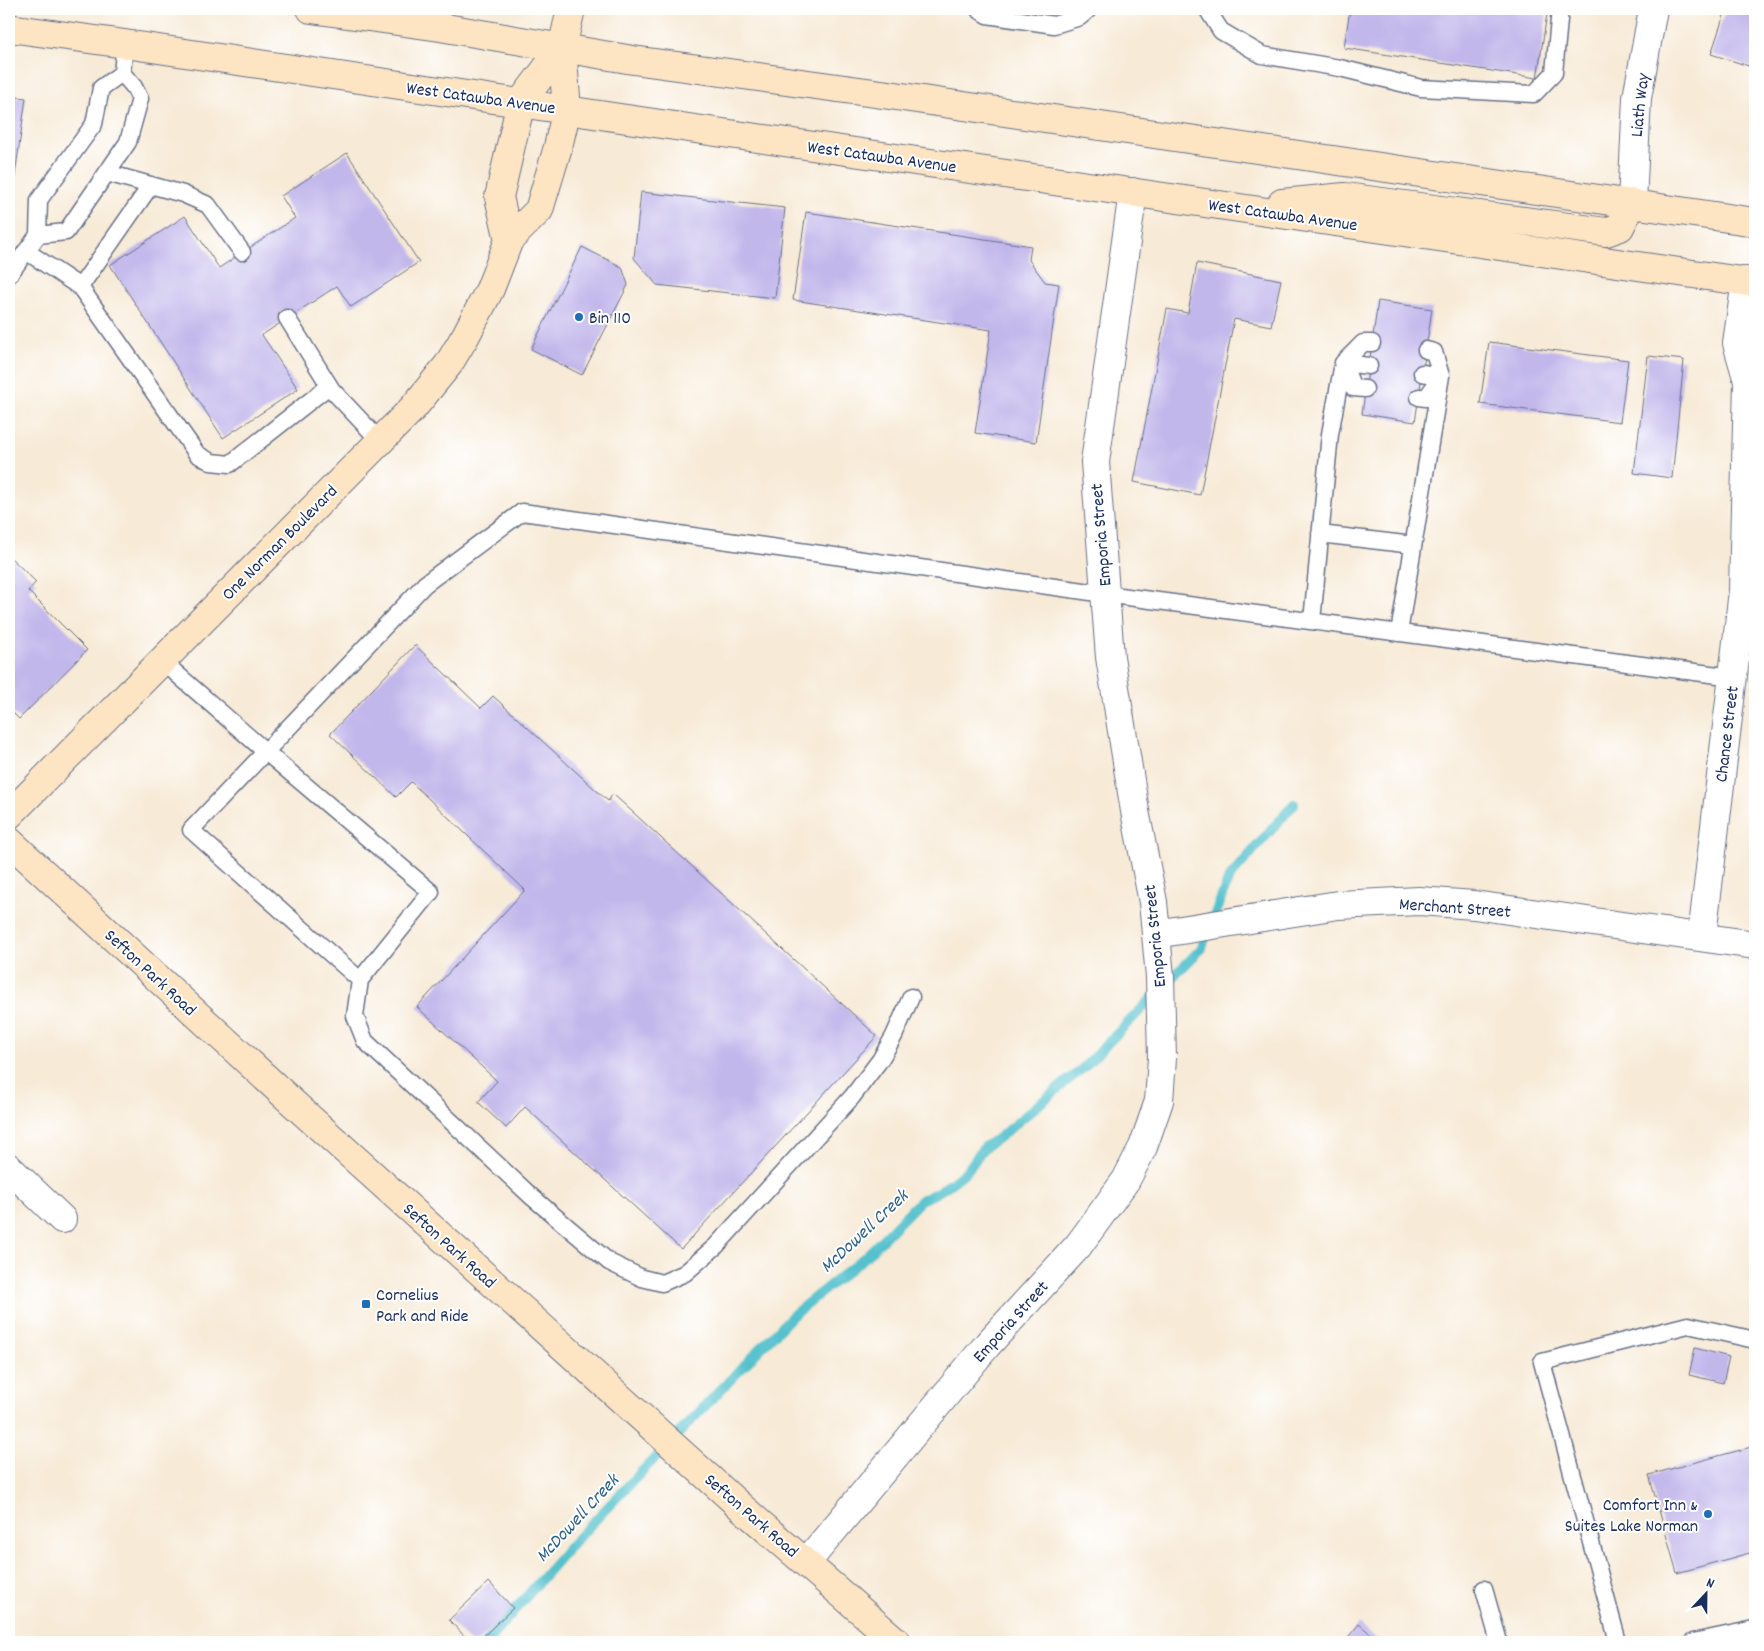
<svg xmlns="http://www.w3.org/2000/svg" width="1764" height="1651" viewBox="0 0 1764 1651" font-family="Dekko,sans-serif">
<rect width="100%" height="100%" fill="#fff"/>
<filter id="ink" filterUnits="userSpaceOnUse"><feTurbulence type="fractalNoise" baseFrequency=".02" numOctaves="2"/><feDisplacementMap in="SourceGraphic" scale="10" xChannelSelector="R" yChannelSelector="G"/><feConvolveMatrix kernelMatrix="1 2 1 2 8 2 1 2 1" color-interpolation-filters="sRGB"/></filter>
<filter id="wash" filterUnits="userSpaceOnUse"><feTurbulence type="fractalNoise" baseFrequency=".0096" numOctaves="4" result="noise"/><feDisplacementMap in="SourceGraphic" scale="20" xChannelSelector="R" yChannelSelector="G"/><feGaussianBlur stdDeviation="1.12" result="paint"/><feColorMatrix in="noise" values="0 0 0 0 0 0 0 0 0 0 0 0 0 0 0 0 0 1.4 0 .05"/><feComposite in="paint" operator="in"/></filter>
<g filter="url(#wash)">
<rect width="100%" height="100%" fill="#f7ead6"/>
<g fill="none" stroke-linecap="round" stroke-linejoin="round">
<!-- stream -->
<path stroke="#54c1cd" stroke-width="10" d="M487,1642L572,1544L793,1315L865,1257L922,1199C935,1196 960,1178 969,1168C980,1155 979,1148 996,1140L1083,1068L1201,949L1229,878L1294,804"/>
</g>
<g id="blocks">
<!-- building -->
<path fill="#c1b7eb" d="M1350,9H1515L1547,14L1537,78L1344,48Z
M1726,9H1755V68L1711,54Z
M9,96L26,98L10,210L9,209Z
M347,153L419,262L351,307L337,286L262,335L298,389L223,438L110,265L185,216L219,268L295,218L281,196Z
M641,192L785,208L775,298L657,285L634,258Z
M806,212L1031,246L1029,260L1045,282L1059,284L1036,442L975,433L991,330L793,300Z
M582,247L622,267L628,285L582,375L531,349Z
M1197,263L1281,280L1271,326L1234,319L1200,495L1134,482L1167,309L1188,313Z
M1378,301L1432,309L1415,422L1362,414Z
M1489,342L1628,360L1620,422L1480,404Z
M1648,356L1684,360L1672,478L1634,473Z
M9,556L36,582L28,591L87,650L19,719L9,709Z
M415,645L481,708L493,696L608,801L613,794L877,1036L681,1249L525,1107L506,1128L478,1102L497,1081L417,1007L525,890L411,782L396,797L330,734Z
M1695,1348L1729,1357L1723,1383L1689,1375Z
M1755,1446V1559L1753,1552L1677,1573L1649,1475Z
M489,1582L513,1608L477,1642H470L449,1620Z
M1359,1624L1380,1642H1344Z"/>
</g>
</g>
<g filter="url(#ink)">
<use href="#blocks" fill-opacity="0" stroke="#687088" stroke-width="1"/>
<g fill="none" stroke-linecap="round" stroke-linejoin="round">
<!-- lane casing -->
<g stroke="#687088" stroke-width="19">
<path id="lane" d="M978,9L987,15L1054,25L1080,17L1089,9
M1207,9L1221,31L1262,55L1340,68L1421,88L1534,94L1554,73L1560,9
M107,173L183,194L208,205L242,252
M38,235L66,232L128,142L140,99L134,87L122,73L125,44
M26,251L80,287L197,454L211,462L230,464L329,386
M9,275L38,235L39,200L94,124L101,88L122,73
M80,287L151,185
M287,318L332,390L380,441
M1343,363L1353,388L1365,389
M1343,363L1369,366
M1422,373L1441,376
M1419,397L1426,398L1439,380
M1320,534L1413,545
M1312,621L1330,434L1343,363L1363,343H1372
M1399,633L1441,376L1434,352L1426,350
M162,661L266,752L431,892L360,980L191,830L425,584L522,512L1105,594L1733,677
M360,980L355,1016L365,1041L532,1197L609,1262L642,1278L662,1283L685,1273L716,1246L852,1097L880,1060L894,1036L911,997
M1484,1589L1499,1642
M1618,1642L1542,1362L1688,1325L1755,1340
M1693,1642L1755,1629"/>
</g>
<!-- street casing -->
<g stroke="#687088" stroke-width="30">
<path id="street" d="M1632,203L1637,98L1653,9
M1156,934L1338,905L1419,901L1474,905L1755,945
M1702,936L1743,591L1748,381L1737,343L1746,281
M9,1168L62,1219
M806,1563L988,1344L1078,1246L1126,1180L1143,1147L1159,1101L1162,1058L1160,977L1153,902L1135,811L1110,657L1095,462L1133,192"/>
</g>
<!-- secondary casing -->
<g stroke="#687088" stroke-width="30">
<path id="secondary" d="M311,9L440,27L633,60L889,95L1755,222
M9,28L125,44L620,118L1755,283
M1282,203L1345,197L1606,232L1620,227L1632,203
M509,240L499,197L521,102L562,48
M9,815L413,408L448,365L466,335L490,289L509,240L539,210L558,147L567,109L562,48L571,9
M9,841L293,1103L741,1507L897,1642"/>
</g>
<!-- lane -->
<use href="#lane" stroke="#fff" stroke-width="16"/>
<!-- street -->
<use href="#street" stroke="#fff" stroke-width="28"/>
<!-- secondary -->
<use href="#secondary" stroke="#fde5c4" stroke-width="28"/>
</g>
</g>
<!-- markers -->
<g fill="#1f6fb2" stroke="#fff" stroke-width="2">
<circle cx="579" cy="317" r="5"/>
<rect x="361" y="1299" width="10" height="10" rx="2.5"/>
<circle cx="1708" cy="1514" r="5"/>
</g>
<g text-anchor="middle" stroke-width="4" stroke-linejoin="round" paint-order="stroke">
<!-- street labels -->
<g font-size="18" fill="#1b2f5e" stroke="#fff">
<text transform="translate(481 97) rotate(8)" y="6">West Catawba Avenue</text>
<text transform="translate(1639 105) rotate(-84)" y="6">Liath Way</text>
<text transform="translate(882 156) rotate(8)" y="6">West Catawba Avenue</text>
<text transform="translate(1283 214) rotate(8)" y="6">West Catawba Avenue</text>
<text transform="translate(1100 535) rotate(-95)" y="6">Emporia Street</text>
<text transform="translate(279 542) rotate(-45)" y="6">One Norman Boulevard</text>
<text transform="translate(1726 734) rotate(-83)" y="6">Chance Street</text>
<text transform="translate(1455 907) rotate(4)" y="6">Merchant Street</text>
<text transform="translate(1154 936) rotate(-96)" y="6">Emporia Street</text>
<text transform="translate(151 972) rotate(43)" y="6">Sefton Park Road</text>
<text transform="translate(450 1245) rotate(42)" y="6">Sefton Park Road</text>
<text transform="translate(1010 1321) rotate(-48)" y="6">Emporia Street</text>
<text transform="translate(752 1515) rotate(41)" y="6">Sefton Park Road</text>
</g>
<!-- poi labels -->
<g font-size="18" fill="#1b2f5e" stroke="#fff" text-anchor="start">
<text x="589" y="323">Bin 110</text>
<text x="376" y="1300">Cornelius<tspan x="376" dy="21">Park and Ride</tspan></text>
<text x="1698" y="1510" text-anchor="end">Comfort Inn &amp;<tspan x="1698" dy="21">Suites Lake Norman</tspan></text>
</g>
<!-- water labels -->
<g font-size="19" font-style="italic" fill="#2f6285" stroke="#fff">
<text transform="translate(863 1230) rotate(-43)" y="7">McDowell Creek</text>
<text transform="translate(576 1517) rotate(-47)" y="7">McDowell Creek</text>
</g>
</g>
<!-- margin -->
<rect width="1764" height="1651" fill="none" stroke="#fff" stroke-width="30"/>
<!-- north arrow -->
<g transform="translate(1706 1594) rotate(22)" stroke="#ffffff" stroke-width="4" paint-order="stroke">
<path d="M0-4L9 19L0 12L-9 19Z" fill="#1b2f5e"/>
<text y="-8" font-size="14" font-weight="bold" text-anchor="middle" fill="#1b2f5e">N</text>
</g>
</svg>
